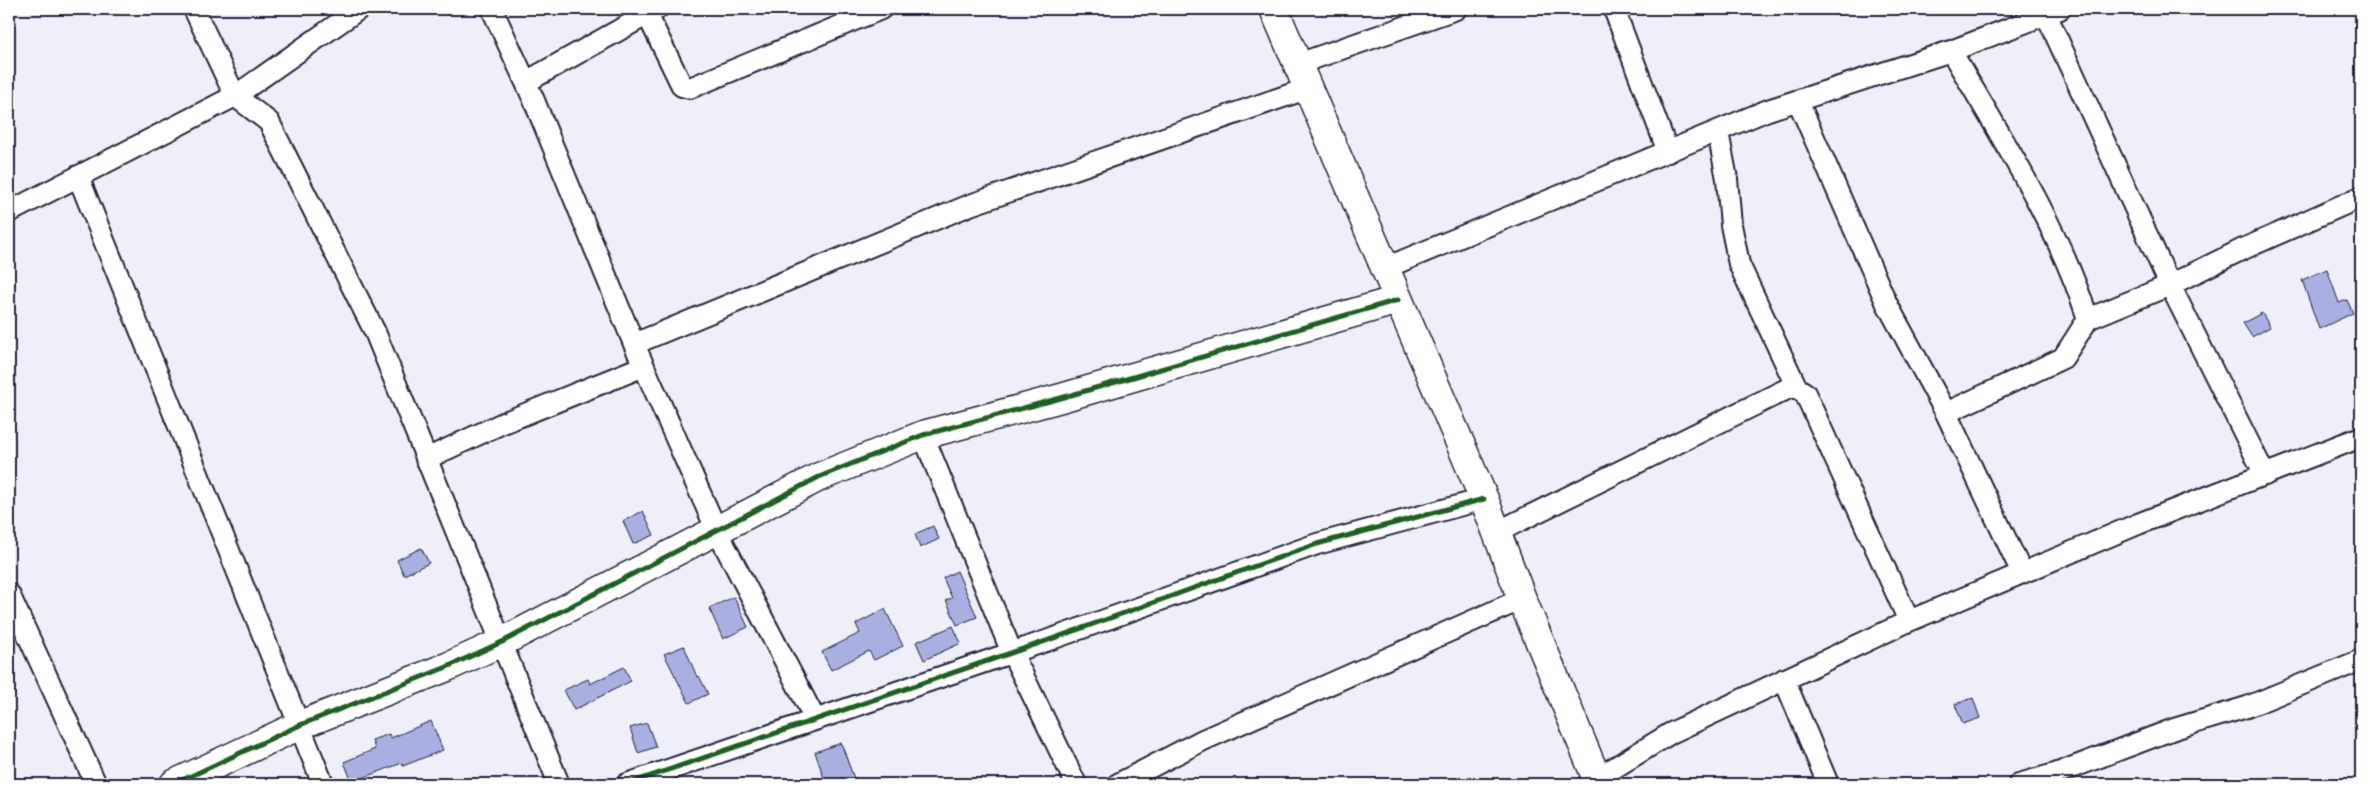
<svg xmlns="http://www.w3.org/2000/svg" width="2370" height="793" viewBox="0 0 2370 793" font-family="'Architects Daughter',sans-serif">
<rect width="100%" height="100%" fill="#eeeff9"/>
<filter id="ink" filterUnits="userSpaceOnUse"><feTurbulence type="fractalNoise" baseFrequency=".02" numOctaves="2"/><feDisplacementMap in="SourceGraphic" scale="10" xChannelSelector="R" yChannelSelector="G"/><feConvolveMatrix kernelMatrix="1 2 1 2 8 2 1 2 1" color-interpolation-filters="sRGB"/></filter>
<g filter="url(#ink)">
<!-- building -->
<path fill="#a9afe0" stroke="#22223b" d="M2327,269L2339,303L2347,300L2353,313L2319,329L2302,280Z
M2262,313L2270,327L2252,337L2243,323Z
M643,511L654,535L633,544L623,521Z
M933,526L939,539L920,548L915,534Z
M421,548L429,563L404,575L397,560Z
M957,571L977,617L957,625L946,600L952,598L943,578Z
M734,597L748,627L723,639L709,608Z
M885,609L903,646L874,660L869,651L831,670L822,652L860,633L856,624Z
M953,626L961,643L924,660L916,642Z
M684,646L697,677L699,676L708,694L689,703L664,654Z
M624,667L631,681L574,710L564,690L588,679L590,684Z
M1973,698L1980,718L1963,724L1955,704Z
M431,721L443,750L403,766L402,763L352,782L344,762L375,749L372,740L389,734L391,738Z
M647,723L656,747L638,753L630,728Z
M841,743L856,784H826L815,752Z"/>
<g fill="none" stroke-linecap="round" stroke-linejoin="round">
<!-- street casing -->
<g stroke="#22223b" stroke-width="24">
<path id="street" d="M194,9L235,96L269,122L375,332L559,784
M492,9L533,98L634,344L717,531L815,719
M1614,9L1668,152
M647,14L682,86L690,88L881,9
M2046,14L2170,285L2265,475
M1951,51C2001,137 2057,223 2088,319L2170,285L2241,250L2361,197
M1298,64L1456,9
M526,82L657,9
M1798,101L1887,304L1946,413L2022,573
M1718,132L1727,179L1731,225L1739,264L1797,388L1805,393L1909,621
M78,176L323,784
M9,212L235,96L359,9
M1385,268L1768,110L1951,51L2060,9
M634,344L970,205L1309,88
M1946,413L2063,358L2088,319
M923,435L1012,653L1076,784
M426,459L503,423L644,366
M1497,532L1789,388H1797
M9,594L96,784
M1784,679L1828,784
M627,784L1046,641L1317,544L1484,499
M1118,784L1203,740L1522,599
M1588,784L1671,733L1909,621L2138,524L2361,437
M2019,784L2055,774L2174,729L2247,707L2361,660"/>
</g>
<!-- secondary casing -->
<g stroke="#22223b" stroke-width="31">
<path id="secondary" d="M1274,9L1484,499L1522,599L1599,784
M174,784L300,725L447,667L502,642L819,477L923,435L1061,398L1398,300"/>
</g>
<!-- street -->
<use href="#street" stroke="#fff" stroke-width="20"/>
<!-- secondary -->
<use href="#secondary" stroke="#fff" stroke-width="28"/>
<!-- cycleway casing -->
<g stroke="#fff" stroke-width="8">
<path id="cycleway" d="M174,784L300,725L447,667L502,642L819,477L923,435L1061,398L1398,300
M627,784L1046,641L1317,544L1484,499"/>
</g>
<!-- cycleway -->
<use href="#cycleway" stroke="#1b5e20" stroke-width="5"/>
</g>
</g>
<!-- margin -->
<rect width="2370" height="793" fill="none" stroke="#fff" stroke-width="30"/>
<rect x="15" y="15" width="2340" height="763" fill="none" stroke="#22223b" stroke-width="2" filter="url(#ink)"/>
</svg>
